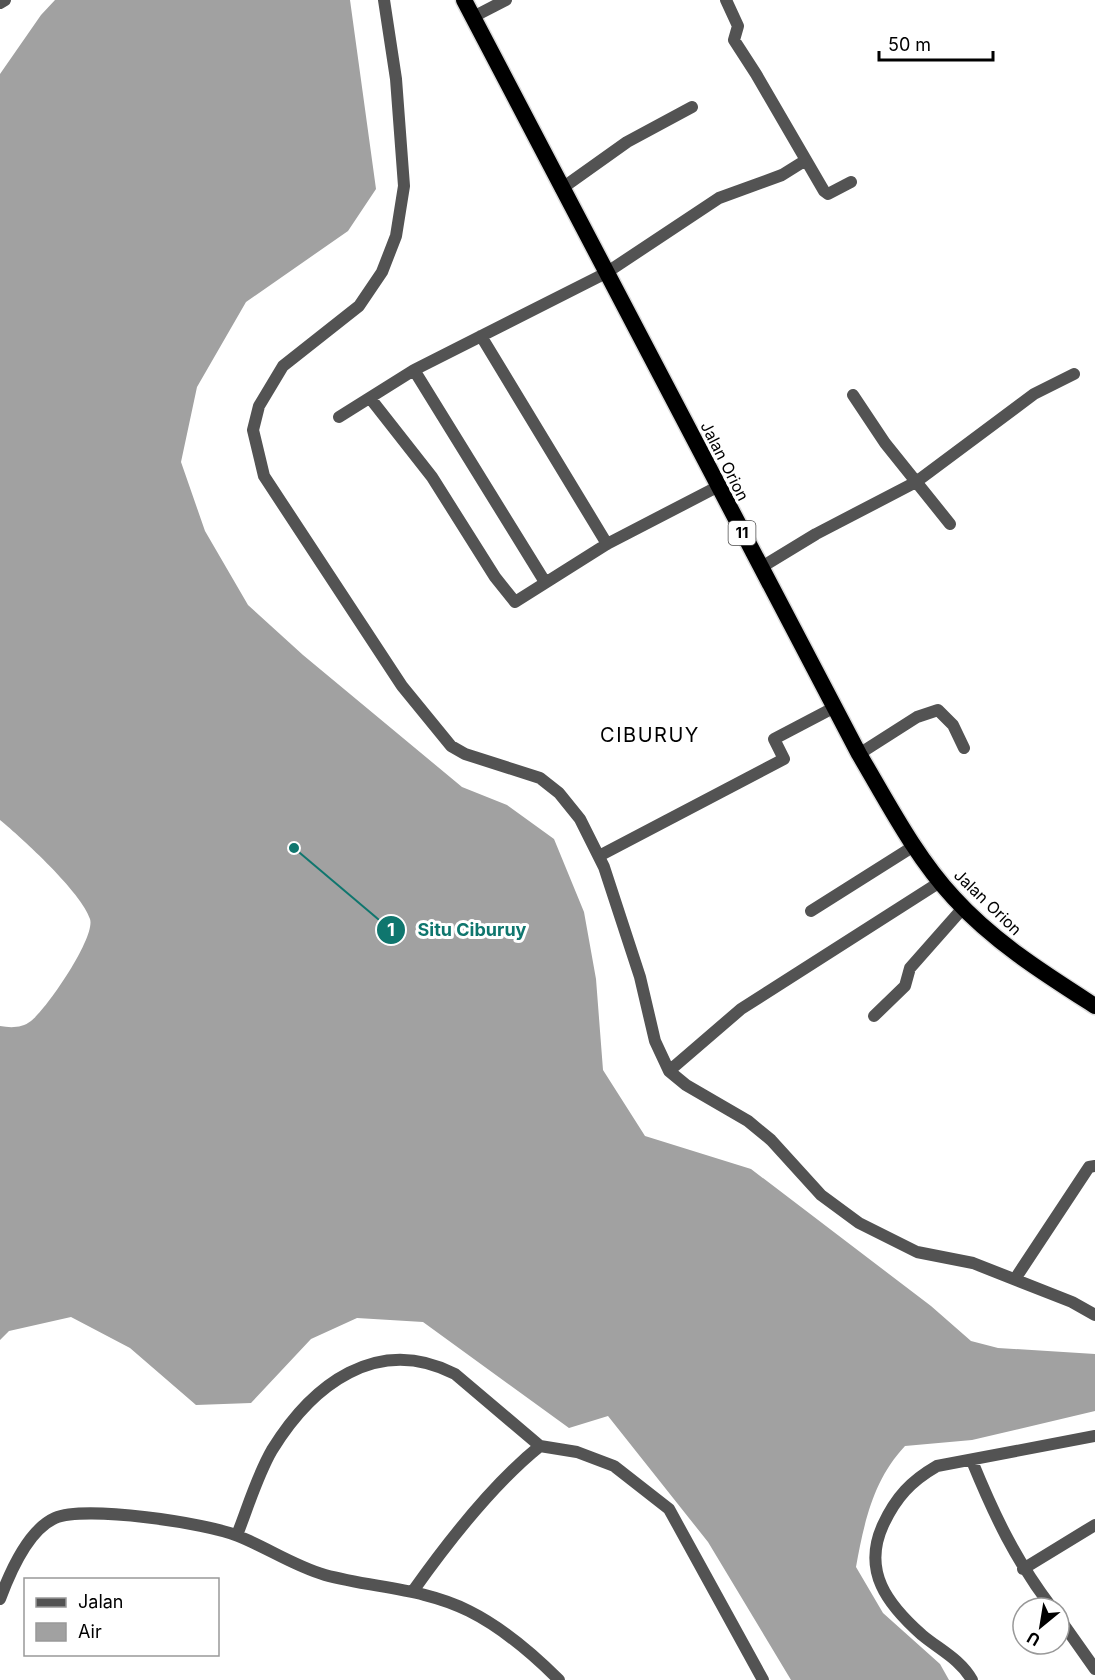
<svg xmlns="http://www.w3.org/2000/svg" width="1095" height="1680" viewBox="0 0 1095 1680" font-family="Inter,sans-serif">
<rect width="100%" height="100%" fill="#fff"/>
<!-- water -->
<path fill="#a1a1a1" d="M55,0H350L376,189L348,231L246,302L197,387L181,462L205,531L248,605L303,655L462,787L507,805L554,839L584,912L596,979L603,1070L645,1136L751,1169L931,1306L971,1341L998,1348L1095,1354V1411L972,1440L905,1446C873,1480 864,1523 856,1567L883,1613L940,1664L949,1680H791L708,1542L608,1416L569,1428L423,1322L357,1318L311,1339L251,1403L196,1405L130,1348L71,1317L9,1331L0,1340V1026C11,1028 22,1028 31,1021C47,1009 96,937 90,919C82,893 22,838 0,820V74L41,15Z"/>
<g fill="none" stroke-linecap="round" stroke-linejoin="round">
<!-- trunk casing -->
<g stroke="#dbdbdb" stroke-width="19">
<path id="trunk" d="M464,0L859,754C888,803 915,856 954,898C994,942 1045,974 1095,1006"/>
</g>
<!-- minor -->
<path stroke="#535353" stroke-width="12" d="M384,0L396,79L404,186L396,236L382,272L359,306L283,366L259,406L253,430L264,476L402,686L451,746L465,754L540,778L559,793L580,819L604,867L640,977L655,1041L669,1071L686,1085L748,1121L771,1140L821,1195L859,1223L917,1252L973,1263L1072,1302L1095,1315
M726,0L738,26L734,40L756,74L824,191L828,194L851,182
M0,3L5,0
M473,17L506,0
M561,189L627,142L692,107
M481,336L607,544
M414,370L545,582
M853,395L885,443L950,524
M370,398L432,477L495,577L515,602L607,544L717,487
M339,417L414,370L606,273L719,198L782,175L806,160
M760,568L816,534L916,482L1034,394L1074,374
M859,754L917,717L938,710L953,725L964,748
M599,856L784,759L774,739L835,707
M811,911L914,846
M874,1016L905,986L910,968L963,908
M669,1071L741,1009L940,882
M1015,1279L1089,1167L1095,1166
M972,1461C995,1517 1015,1559 1052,1608
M237,1535C248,1507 257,1476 272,1450C312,1385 377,1334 455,1374L540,1446
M1023,1569L1095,1525
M413,1591C447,1543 494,1483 540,1446L577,1452L614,1466L669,1509L763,1680
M0,1599C10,1572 28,1530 55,1518C85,1505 207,1523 238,1536C268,1548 294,1566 325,1575C373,1588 424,1588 469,1611C503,1628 533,1654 559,1680
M1059,1618L1095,1669
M972,1680C960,1659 940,1650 922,1635C887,1604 862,1571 883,1525C896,1497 911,1481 937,1466L1095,1436"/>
<!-- trunk -->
<use href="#trunk" stroke="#000" stroke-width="16"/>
</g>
<g text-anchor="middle" stroke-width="6" stroke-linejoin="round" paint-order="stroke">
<!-- shield labels -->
<rect fill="#fff" stroke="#4c4c4c" stroke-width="1.5" x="728.5" y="521" width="27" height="24" rx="4.5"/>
<g font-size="15" font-weight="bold" fill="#000">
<text x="742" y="538">11</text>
</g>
<!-- street labels -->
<g font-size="16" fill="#000" stroke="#fff">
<text transform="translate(725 461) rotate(63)" y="6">Jalan Orion</text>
<text transform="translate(988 902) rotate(44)" y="6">Jalan Orion</text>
</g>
<!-- quarter labels -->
<g font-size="20" letter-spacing="1.5" fill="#000" stroke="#fff">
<text x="650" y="742">CIBURUY</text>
</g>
</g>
<!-- callouts -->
<path fill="none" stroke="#0f766e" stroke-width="2" d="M294 848L391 930"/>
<g fill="#0f766e" stroke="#fff" stroke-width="2">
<circle cx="294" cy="848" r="6"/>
<circle cx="391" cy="930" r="15"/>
</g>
<g font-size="18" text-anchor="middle" font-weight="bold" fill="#fff">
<text x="391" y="936">1</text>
</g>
<g font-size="18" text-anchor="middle" font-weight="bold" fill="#0f766e" stroke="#fff" stroke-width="6" stroke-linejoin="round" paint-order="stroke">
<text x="472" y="936">Situ Ciburuy</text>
</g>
<!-- legend -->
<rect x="24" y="1578" width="195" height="78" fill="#ffffff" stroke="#999999" stroke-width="1.5"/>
<rect x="36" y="1598" width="30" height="9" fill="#535353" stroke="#999999" stroke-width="1.5"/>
<text x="78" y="1608" font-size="18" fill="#000000">Jalan</text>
<rect x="36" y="1623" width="30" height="18" fill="#a1a1a1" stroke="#999999" stroke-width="1.5"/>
<text x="78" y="1638" font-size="18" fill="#000000">Air</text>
<!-- north arrow -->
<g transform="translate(1041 1626) rotate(210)"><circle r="28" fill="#ffffff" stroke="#999999" stroke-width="1.5"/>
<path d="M0-4.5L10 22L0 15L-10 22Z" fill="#000000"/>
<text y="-9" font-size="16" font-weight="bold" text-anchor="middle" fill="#000000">U</text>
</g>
<!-- scale -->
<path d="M879 51v9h114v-9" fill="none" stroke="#000000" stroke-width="3"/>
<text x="888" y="51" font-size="18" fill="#000000" stroke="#ffffff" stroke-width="4.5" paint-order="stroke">50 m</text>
</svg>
